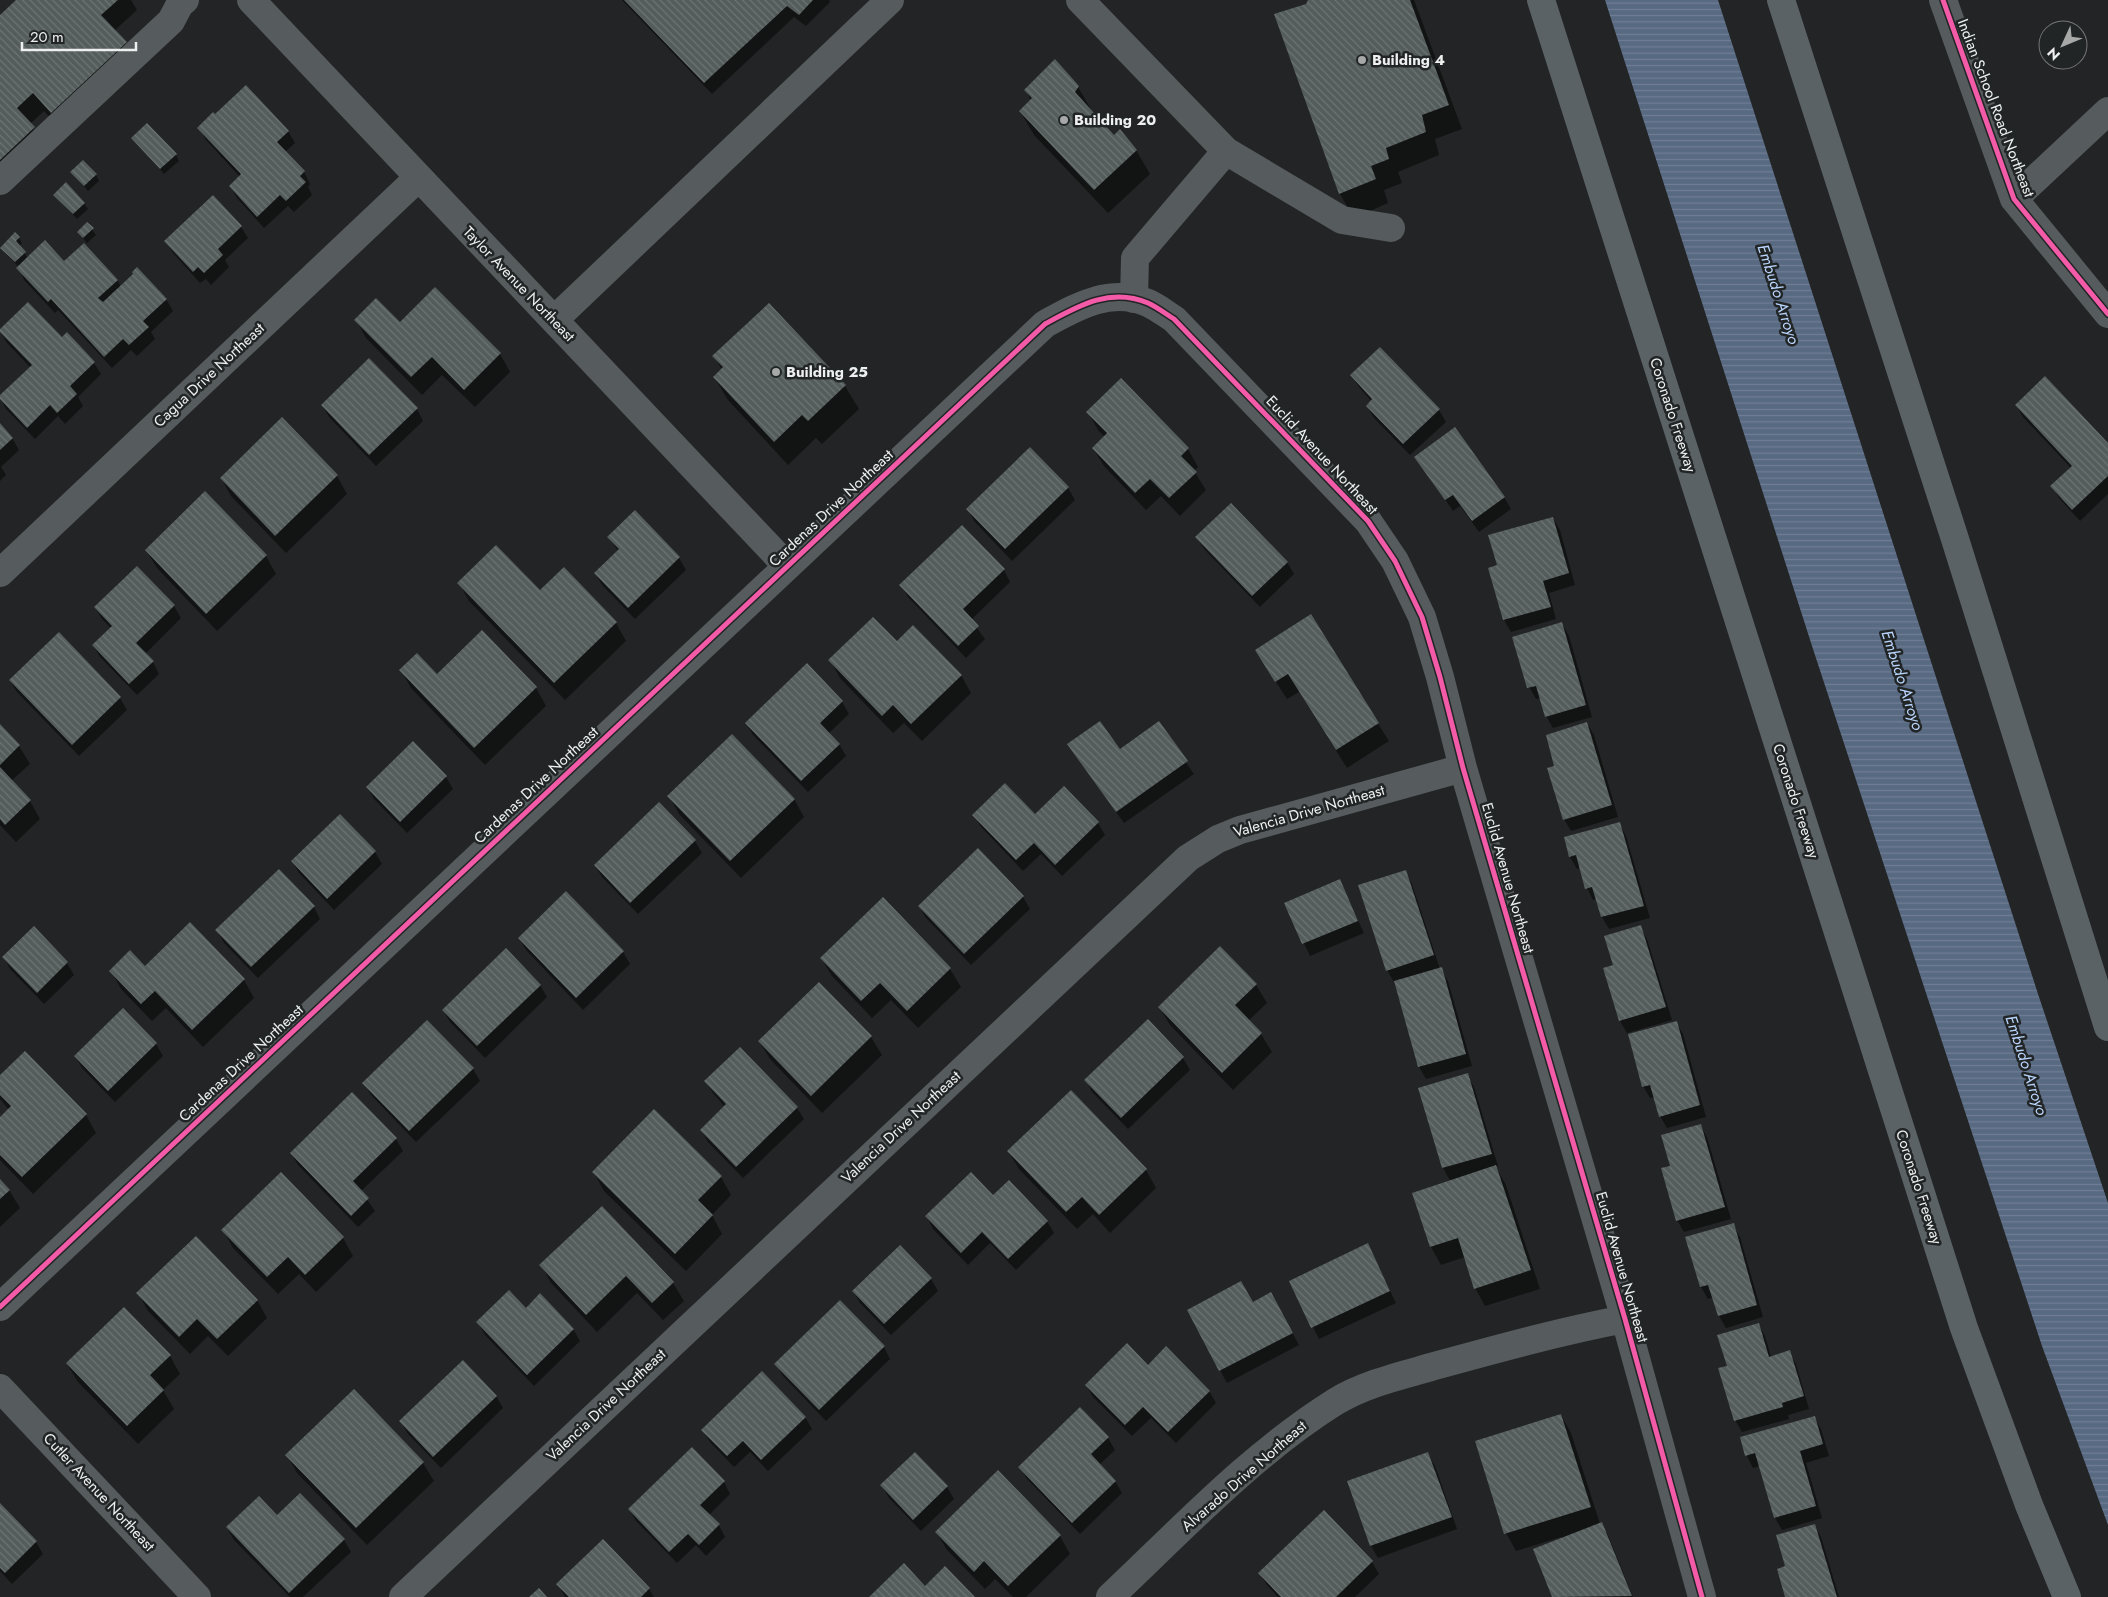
<svg xmlns="http://www.w3.org/2000/svg" width="2108" height="1597" viewBox="0 0 2108 1597" font-family="Jost,sans-serif">
<defs>
<pattern id="water-rules" width="6" height="5" patternUnits="userSpaceOnUse" patternTransform="scale(1.25)"><rect width="6" height="5" fill="#586982"/><path d="M0 2.5h6" fill="none" stroke="#707f94"/></pattern>
<pattern id="building-back-hatch" width="6" height="6" patternUnits="userSpaceOnUse" patternTransform="scale(1.25)"><rect width="6" height="6" fill="#545d5c"/><path d="M-1 5l2 2M0 0l6 6M5-1l2 2" fill="none" stroke="#6d7574"/></pattern>
</defs>
<rect width="100%" height="100%" fill="#232425"/>
<!-- water -->
<path fill="url(#water-rules)" d="M1605,0H1718L2038,994L2108,1203V1525L2042,1346L1813,649Z"/>
<!-- shadow -->
<path fill="#0007" d="M18,0H131L137,10L114,31L126,43L136,61L62,130L44,111L30,124L44,146L0,188V17Z
M622,0H829L830,2L806,26L794,17L712,94Z
M1310,0H1414L1462,129L1435,139L1439,155L1398,172L1402,183L1384,190L1388,203L1354,218L1340,194L1276,15L1307,5Z
M1078,87L1092,111L1114,137L1136,150L1150,174L1108,213L1034,135L1020,111L1031,101L1026,90Z
M199,128L288,131L295,143L285,152L304,172L310,184L308,187L312,195L294,212L288,206L264,228L237,198L230,186L240,177L206,140Z
M133,138L176,155L179,161L164,174Z
M72,172L96,175L99,181L88,191Z
M55,195L84,203L88,209L77,219Z
M87,223L96,235L87,243L78,232Z
M241,227L248,238L225,260L229,267L211,285L206,279L200,283L173,253L166,242Z
M19,238L22,243L19,246L28,258L64,263L117,280L121,287L134,274L166,299L173,311L151,332L155,339L137,356L131,350L112,368L58,310L55,313L24,280L19,267L5,253L2,248Z
M356,320L400,324L500,354L510,372L475,407L442,375L422,395L366,338Z
M0,331L62,338L94,363L101,374L78,397L83,406L65,424L58,416L35,439L6,409L0,397L31,368L7,343Z
M714,356L845,386L859,409L822,444L816,438L788,465L728,400L714,377L722,370Z
M1352,376L1439,410L1446,422L1410,455L1374,418L1367,406L1372,402L1359,387Z
M322,405L417,409L423,421L376,466L329,417Z
M2016,405L2108,445V494L2080,521L2059,498L2052,486L2071,468L2023,417Z
M1088,412L1188,449L1198,467L1194,471L1206,490L1180,516L1161,496L1146,510L1104,466L1093,448L1105,437L1098,430Z
M0,425L12,438L19,450L1,467L6,475L0,481Z
M1030,449L1068,488L1075,500L1012,561L974,521L968,509Z
M1416,457L1504,497L1511,509L1479,532L1460,506L1453,511Z
M337,476L347,494L286,553L231,496L221,478Z
M635,512L679,558L686,570L635,619L602,585L595,573L618,551L609,537Z
M1553,518L1560,530L1575,585L1549,593L1556,619L1511,632L1504,620L1489,569L1499,566Z
M1197,538L1287,562L1294,574L1260,607L1204,549Z
M146,550L266,556L276,574L217,631L157,568Z
M137,567L174,606L181,618L145,654L153,662L159,674L137,695L100,657L93,645L111,628L102,619L95,607Z
M1004,570L1010,582L971,620L985,639L966,658L908,597L901,585Z
M459,583L540,592L616,623L626,641L565,700L469,601Z
M1310,616L1389,741L1347,768L1299,692L1287,699L1267,668Z
M1562,624L1569,636L1592,717L1553,728L1546,716L1541,698L1536,699L1529,687Z
M482,632L536,688L546,706L485,765L411,688L401,670L437,676Z
M59,634L120,698L127,710L79,756L17,692L10,681Z
M830,660L961,675L971,693L922,741L904,723L893,733L840,678Z
M807,665L842,702L849,714L828,734L839,744L846,756L808,792L753,735L746,723Z
M1158,723L1194,774L1124,823L1076,756L1120,751Z
M1587,723L1594,735L1618,817L1571,831L1564,819L1556,767Z
M0,726L19,746L30,764L11,781L30,801L40,819L16,842L0,825Z
M413,743L446,777L453,789L407,833L374,799L367,787Z
M669,796L794,799L804,817L741,878L679,814Z
M974,815L1035,816L1098,823L1105,835L1062,876L1041,854L1023,871L981,827Z
M1620,824L1626,836L1650,918L1609,929L1602,917L1597,899L1593,900L1587,888L1581,868L1577,869L1570,857Z
M695,841L702,853L638,914L602,877L595,865Z
M375,852L382,864L334,910L299,873L292,861Z
M1405,872L1412,884L1440,969L1448,981L1472,1066L1426,1079L1419,1067L1394,982L1387,970Z
M1339,881L1364,933L1310,956L1286,904Z
M566,893L623,952L630,964L583,1010L526,950L519,938Z
M1023,897L1030,909L971,965L926,918L919,906Z
M883,899L950,969L961,987L918,1028L891,1000L872,1018L832,976L821,958Z
M314,907L320,919L258,978L224,943L217,931Z
M1640,927L1647,939L1672,1020L1627,1033L1620,1021L1605,969L1614,966Z
M34,928L67,963L74,975L44,1004L10,969L4,957Z
M1220,948L1256,985L1267,1003L1248,1021L1261,1034L1272,1052L1233,1090L1170,1025L1159,1007Z
M145,968L244,980L254,998L203,1047L166,1008L152,1021L121,989L111,971Z
M819,983L871,1037L882,1055L822,1113L770,1059L759,1041Z
M540,985L547,997L485,1058L450,1022L443,1010Z
M1676,1022L1683,1034L1706,1117L1667,1128L1660,1116L1655,1097L1650,1098L1643,1086Z
M156,1044L163,1056L115,1102L82,1068L75,1056Z
M1183,1058L1190,1070L1128,1129L1092,1092L1086,1080Z
M473,1069L480,1081L416,1142L371,1095L364,1083Z
M1467,1075L1474,1087L1498,1166H1495L1506,1185L1540,1289L1485,1306L1475,1288L1465,1257L1441,1265L1431,1247L1413,1194L1451,1182L1443,1168L1420,1089Z
M0,1077L86,1115L96,1133L33,1194L0,1160V1119L9,1110L0,1099Z
M706,1082L797,1108L804,1119L743,1178L708,1142L701,1130L725,1107L713,1093Z
M1700,1125L1707,1137L1731,1219L1684,1232L1677,1220Z
M396,1139L403,1151L361,1191L375,1211L358,1227L298,1165L291,1153Z
M1008,1151L1146,1170L1156,1188L1110,1233L1093,1214L1077,1229L1019,1169Z
M594,1173L721,1177L731,1195L712,1215L722,1234L686,1271L604,1191Z
M281,1174L343,1238L353,1256L316,1292L299,1274L278,1294L233,1248L223,1230Z
M0,1181L9,1190L20,1208L0,1227Z
M993,1197L1047,1221L1054,1233L1016,1270L990,1243L968,1265L933,1229L927,1217Z
M602,1207L673,1283L684,1301L663,1320L637,1293L597,1332L551,1283L541,1265Z
M1733,1225L1740,1237L1763,1317L1726,1328L1719,1316L1713,1297L1708,1299L1701,1287L1687,1238Z
M1374,1257L1396,1303L1319,1339L1290,1281Z
M931,1279L938,1291L891,1335L860,1303L853,1291Z
M138,1293L257,1300L267,1318L228,1356L208,1336L190,1354L148,1311Z
M1253,1304L1278,1306L1299,1345L1227,1383L1188,1311Z
M526,1309L573,1329L580,1341L534,1386L485,1335L478,1323Z
M1758,1324L1765,1336L1771,1357L1789,1352L1796,1364L1809,1409L1788,1415L1789,1419L1742,1432L1735,1420L1728,1367Z
M884,1347L890,1359L826,1421L783,1376L776,1364Z
M170,1356L180,1374L163,1390L174,1409L138,1444L78,1382L67,1364Z
M1148,1366L1209,1391L1216,1403L1176,1443L1151,1418L1132,1436L1093,1397L1086,1385Z
M354,1391L423,1463L434,1481L367,1545L297,1473L287,1455Z
M496,1396L503,1408L441,1468L408,1434L401,1422Z
M1561,1415L1571,1433L1600,1524H1601L1608,1535L1633,1597H1553L1534,1550L1561,1539V1537L1516,1551L1506,1533Z
M805,1417L812,1429L768,1471L750,1452L734,1467L710,1442L703,1430Z
M1814,1417L1821,1429L1829,1456L1806,1463L1822,1518L1782,1530L1775,1518L1760,1466L1753,1468L1747,1456L1742,1438Z
M1108,1438L1115,1450L1099,1465L1115,1481L1122,1493L1080,1534L1027,1479L1020,1467Z
M915,1453L947,1487L954,1499L921,1531L889,1498L882,1486Z
M1428,1454L1435,1466L1457,1529L1378,1558L1371,1546L1348,1482Z
M724,1482L730,1494L709,1515L719,1525L725,1537L706,1556L696,1545L677,1563L636,1521L629,1509Z
M0,1504L36,1542L43,1554L12,1584L0,1571Z
M1324,1512L1372,1562L1379,1574L1355,1597H1278L1267,1585L1260,1574Z
M277,1517L344,1540L351,1552L303,1597H290L234,1540L227,1528Z
M1814,1525L1821,1537L1839,1597H1786L1787,1567Z
M936,1532L1060,1536L1070,1554L1026,1597H1013L995,1579L985,1589L947,1550Z
M558,1584L649,1589L654,1597H565Z"/>
<!-- building -->
<path fill="url(#building-back-hatch)" d="M16,0H118L101,15L127,42L51,113L33,93L17,108L35,127L0,160V15Z
M624,0H813L799,15L787,6L704,83Z
M1308,0H1410L1449,105L1422,115L1426,132L1386,148L1389,159L1371,166L1376,179L1339,194L1274,14L1306,4Z
M1055,59L1079,86L1075,92L1114,135L1120,129L1137,150L1094,190L1019,111L1032,98L1024,90Z
M246,85L289,131L277,142L305,171L300,176L306,182L286,201L280,195L257,217L229,186L241,174L197,128L213,112L215,114Z
M147,123L177,154L160,169L131,138Z
M83,160L97,174L84,186L70,172Z
M66,182L85,203L73,214L53,195Z
M213,195L242,226L218,249L223,255L204,273L198,267L193,272L164,241Z
M87,222L94,228L83,238L77,232Z
M15,232L20,237L16,241L26,252L15,262L0,248Z
M45,240L64,261L84,243L118,280L98,298L103,302L133,274L132,272L137,267L167,299L143,321L149,327L129,345L123,339L104,357L51,299L48,302L16,268Z
M435,287L501,353L464,390L432,357L411,377L354,320L376,298L400,322Z
M28,302L62,337L67,332L95,362L70,386L77,394L57,413L50,405L27,428L0,399V395L32,365L0,332V329Z
M769,303L846,385L808,421L802,415L774,442L713,377L723,367L712,356Z
M1380,347L1440,409L1403,444L1366,406L1372,399L1350,375Z
M369,358L418,408L369,455L321,405Z
M2045,376L2108,443V476L2072,510L2050,486L2072,466L2015,405Z
M1121,378L1189,448L1181,456L1197,472L1169,498L1150,479L1135,493L1092,448L1107,433L1086,412Z
M282,417L338,475L275,536L220,478Z
M0,423L13,438L0,450Z
M1455,427L1505,497L1472,521L1453,495L1445,500L1414,457Z
M1030,447L1069,487L1005,549L966,509Z
M205,491L267,555L206,614L145,550Z
M1231,503L1288,562L1252,596L1195,537Z
M635,510L680,557L628,608L594,573L619,549L607,537Z
M1553,517L1569,573L1543,581L1551,607L1503,620L1488,568L1497,565L1488,535Z
M962,525L1005,569L963,609L979,626L958,646L899,585Z
M496,545L540,590L564,567L617,622L554,683L457,583Z
M137,566L175,605L136,643L154,661L129,684L92,645L112,626L94,607Z
M1311,614L1379,723L1336,750L1288,674L1275,682L1255,650Z
M873,617L897,641L913,625L962,675L911,724L893,705L882,716L828,660Z
M1562,622L1586,705L1545,717L1536,686L1527,688L1512,637Z
M482,630L537,687L474,748L399,670L417,653L437,674Z
M59,632L121,697L72,745L9,680Z
M807,663L843,701L820,723L840,744L801,781L745,723Z
M1100,721L1120,749L1159,721L1188,761L1116,812L1067,744Z
M1587,722L1612,805L1563,820L1547,768L1554,766L1546,735Z
M0,724L20,745L0,765Z
M732,734L795,799L730,861L667,796Z
M413,741L447,776L400,822L366,787Z
M0,767L31,800L5,825L0,819Z
M1005,783L1035,814L1064,786L1099,822L1055,865L1034,843L1016,860L972,815Z
M659,802L696,840L630,903L594,865Z
M340,814L376,851L327,899L291,861Z
M1620,822L1644,906L1601,917L1592,887L1585,889L1576,855L1569,857L1564,837Z
M978,848L1024,896L964,954L918,906Z
M279,869L315,906L251,967L215,930Z
M1406,870L1434,955L1386,971L1358,885Z
M1340,879L1358,921L1302,944L1284,903Z
M566,891L624,951L576,998L518,938Z
M883,897L951,968L907,1011L880,983L861,1001L820,958Z
M190,922L245,979L192,1030L155,991L141,1004L109,971L130,950L145,966Z
M1641,925L1666,1007L1619,1021L1603,968L1613,965L1604,936Z
M34,926L68,962L37,993L2,957Z
M1220,946L1257,984L1235,1005L1262,1033L1222,1073L1158,1007Z
M506,948L541,985L477,1046L442,1010Z
M1442,967L1466,1054L1418,1067L1394,981Z
M819,982L872,1036L811,1096L758,1041Z
M123,1008L157,1043L108,1091L74,1056Z
M1148,1019L1184,1057L1121,1118L1084,1080Z
M427,1020L474,1068L409,1131L362,1083Z
M1677,1021L1700,1105L1659,1117L1650,1085L1642,1087L1628,1034Z
M740,1047L798,1107L736,1167L700,1130L726,1104L704,1081Z
M25,1051L87,1114L22,1177L0,1155V1117L11,1106L0,1095V1075Z
M1468,1073L1492,1154L1442,1168L1418,1088Z
M1071,1090L1147,1169L1099,1215L1082,1197L1066,1212L1007,1151Z
M352,1092L397,1138L353,1181L369,1198L351,1216L290,1153Z
M654,1109L722,1176L698,1200L713,1215L675,1254L592,1172Z
M1701,1124L1725,1207L1676,1221L1661,1168L1670,1166L1661,1135Z
M1496,1165L1531,1270L1474,1289L1458,1238L1430,1247L1412,1193Z
M281,1172L344,1237L305,1275L288,1257L267,1277L221,1230Z
M971,1172L993,1195L1009,1180L1048,1221L1008,1259L982,1232L961,1253L925,1216Z
M0,1179L10,1190L0,1199Z
M602,1206L674,1282L652,1303L626,1276L586,1315L539,1265Z
M1734,1223L1757,1305L1718,1316L1708,1285L1700,1287L1685,1237Z
M196,1236L258,1300L217,1339L197,1319L179,1337L136,1293Z
M1368,1243L1390,1291L1311,1328L1289,1281Z
M900,1245L932,1278L884,1324L852,1291Z
M1241,1281L1253,1302L1271,1292L1293,1333L1219,1371L1187,1310Z
M509,1290L526,1308L540,1293L574,1329L527,1375L476,1322Z
M840,1300L885,1346L819,1410L774,1364Z
M124,1307L171,1355L150,1375L164,1390L127,1426L66,1363Z
M1759,1323L1769,1357L1790,1350L1804,1396L1782,1403L1783,1407L1734,1421L1718,1368L1727,1366L1717,1335Z
M1127,1343L1148,1365L1166,1346L1210,1391L1168,1432L1143,1407L1125,1425L1085,1385Z
M463,1360L497,1396L433,1457L399,1421Z
M762,1371L806,1417L761,1460L743,1441L727,1456L701,1430Z
M354,1389L424,1462L356,1528L285,1455Z
M1080,1407L1109,1437L1091,1454L1116,1481L1072,1523L1018,1467Z
M1561,1414L1591,1507L1504,1534L1475,1441Z
M1815,1416L1823,1444L1800,1451L1816,1506L1774,1518L1755,1453L1745,1456L1740,1437Z
M692,1447L725,1481L700,1505L720,1524L699,1545L688,1534L669,1552L628,1509Z
M915,1452L948,1486L913,1520L880,1485Z
M1428,1452L1452,1517L1370,1546L1347,1481Z
M998,1470L1061,1535L1008,1586L984,1561L974,1572L935,1532Z
M300,1493L345,1539L289,1593L226,1527L259,1496L277,1515Z
M0,1503L37,1541L5,1573L0,1568Z
M1324,1510L1373,1561L1336,1597H1281L1258,1573Z
M1602,1522L1632,1596L1552,1597L1533,1549Z
M1815,1524L1837,1597H1785L1777,1569L1785,1566L1776,1535Z
M603,1539L650,1588L641,1597H569L556,1584Z
M904,1563L925,1586L945,1566L975,1597H869Z
M539,1588L547,1597H529Z"/>
<g fill="none" stroke-linecap="round" stroke-linejoin="round">
<!-- minor -->
<path stroke="#565b5d" stroke-width="28" d="M251,0L787,566
M1080,0L1226,151
M1943,0L2014,199L2108,314
M0,181L171,21L180,4L185,0
M2014,199L2108,111
M1134,299L1135,258L1226,151L1342,220L1391,228
M554,320L890,0
M0,573L418,178
M0,1307L1045,324C1078,306 1110,287 1148,303C1157,307 1166,314 1174,319L1368,521L1395,561L1422,617L1440,677L1463,768L1625,1319L1702,1597
M0,1388L197,1597
M403,1597L1188,858L1218,839L1240,830L1463,768
M1110,1597C1181,1530 1252,1454 1335,1402C1366,1383 1404,1375 1438,1365C1500,1348 1562,1331 1625,1319"/>
<!-- highway -->
<path stroke="#5b6266" stroke-width="28" d="M1541,0L1964,1328L2029,1505L2067,1597
M1781,0L1955,539L2108,1027"/>
<!-- cycleway casing -->
<g stroke="#222526" stroke-width="8">
<path id="cycleway" d="M1943,0L2014,199L2108,314
M0,1307L1045,324C1078,306 1110,287 1148,303C1157,307 1166,314 1174,319L1368,521L1395,561L1422,617L1440,677L1463,768L1625,1319L1702,1597"/>
</g>
<!-- cycleway -->
<use href="#cycleway" stroke="#f35aa7" stroke-width="5"/>
</g>
<!-- markers -->
<g fill="#a7a9a9" stroke="#222526" stroke-width="2">
<circle cx="1362" cy="60" r="5"/>
<circle cx="1064" cy="120" r="5"/>
<circle cx="776" cy="372" r="5"/>
</g>
<g text-anchor="middle" stroke-width="5" stroke-linejoin="round" paint-order="stroke">
<!-- poi labels -->
<g font-size="15" font-weight="bold" fill="#eef0f0" stroke="#222526" text-anchor="start">
<text x="1372" y="65">Building 4</text>
<text x="1074" y="125">Building 20</text>
<text x="786" y="377">Building 25</text>
</g>
<!-- street labels -->
<g font-size="15" fill="#eef0f0" stroke="#222526">
<text transform="translate(1996 108) rotate(69)" y="5">Indian School Road Northeast</text>
<text transform="translate(519 284) rotate(46)" y="5">Taylor Avenue Northeast</text>
<text transform="translate(209 375) rotate(-43)" y="5">Cagua Drive Northeast</text>
<text transform="translate(1673 415) rotate(72)" y="5">Coronado Freeway</text>
<text transform="translate(1322 455) rotate(47)" y="5">Euclid Avenue Northeast</text>
<text transform="translate(831 508) rotate(-43)" y="5">Cardenas Drive Northeast</text>
<text transform="translate(536 785) rotate(-43)" y="5">Cardenas Drive Northeast</text>
<text transform="translate(1796 801) rotate(72)" y="5">Coronado Freeway</text>
<text transform="translate(1309 811) rotate(-16)" y="5">Valencia Drive Northeast</text>
<text transform="translate(1508 878) rotate(74)" y="5">Euclid Avenue Northeast</text>
<text transform="translate(241 1063) rotate(-43)" y="5">Cardenas Drive Northeast</text>
<text transform="translate(901 1127) rotate(-43)" y="5">Valencia Drive Northeast</text>
<text transform="translate(1919 1187) rotate(72)" y="5">Coronado Freeway</text>
<text transform="translate(1622 1267) rotate(74)" y="5">Euclid Avenue Northeast</text>
<text transform="translate(606 1405) rotate(-43)" y="5">Valencia Drive Northeast</text>
<text transform="translate(1244 1476) rotate(-41)" y="5">Alvarado Drive Northeast</text>
<text transform="translate(99 1492) rotate(47)" y="5">Cutler Avenue Northeast</text>
</g>
<!-- water labels -->
<g font-size="16" font-style="italic" fill="#b8d4fb" stroke="#222526">
<text transform="translate(1779 294) rotate(72)" y="6">Embudo Arroyo</text>
<text transform="translate(1903 680) rotate(72)" y="6">Embudo Arroyo</text>
<text transform="translate(2027 1065) rotate(72)" y="6">Embudo Arroyo</text>
</g>
</g>
<!-- north arrow -->
<g transform="translate(2063 45) rotate(226)"><circle r="24" fill="#222526" stroke="#747677"/>
<path d="M0-4L9 19L0 12L-9 19Z" fill="#a7a9a9"/>
<text y="-8" font-size="14" font-weight="bold" text-anchor="middle" fill="#eef0f0">N</text>
</g>
<!-- scale -->
<path d="M22 42v8h114v-8" fill="none" stroke="#eef0f0" stroke-width="2.5"/>
<text x="30" y="42" font-size="15" fill="#eef0f0" stroke="#222526" stroke-width="4" paint-order="stroke">20 m</text>
</svg>
